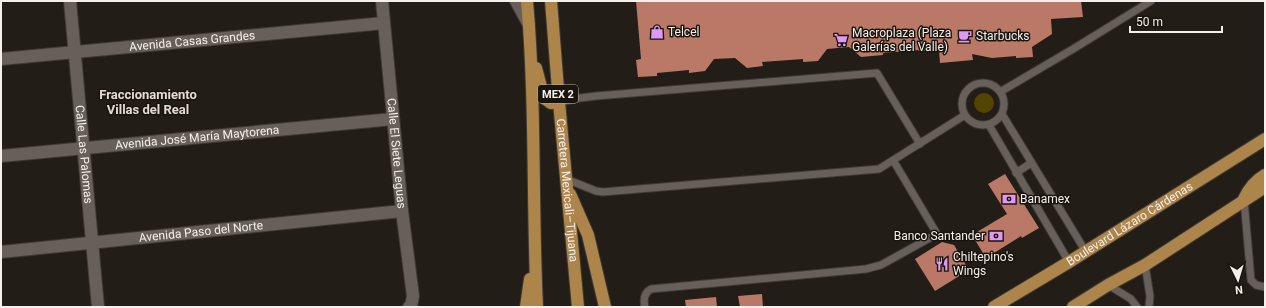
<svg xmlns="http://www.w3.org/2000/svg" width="1266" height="308" viewBox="0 0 1266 308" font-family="Roboto,sans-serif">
<rect width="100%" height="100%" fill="#231d18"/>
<!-- green -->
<path fill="#544401" d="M974 103a10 10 0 1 1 20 0a10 10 0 1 1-20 0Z"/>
<!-- building -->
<path fill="#ba7867" d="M636,1H1081L1083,17L1051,19L1052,34L1032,47L1033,57L1016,58V56L992,58L972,54L973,60L940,63L939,50L919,51L918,50L883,53V55L861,57L849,47L827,49L818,61L803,62V59L762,62L763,66L747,68L735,58L714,59L705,71L689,73V70L657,73V76L638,77L636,60L641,59Z
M1005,174L1039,228L1022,238L1021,236L986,258L972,235L1007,214L988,184Z
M942,242L954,245L969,270L935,291L915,259Z
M762,294L763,307H740L738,296Z
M716,297L717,307H686L685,300Z"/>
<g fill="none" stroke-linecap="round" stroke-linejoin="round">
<!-- service casing -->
<g stroke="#403a37" stroke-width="9">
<path id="service" d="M962 104a21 21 0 1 1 42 0a21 21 0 1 1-42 0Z
M1000,92L1073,49L1151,1
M559,102L580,98L596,96L877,73L920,144
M1002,114L1086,252
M989,125L1069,262
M1016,173L1031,163
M566,179L596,191L603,192L879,169L965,115
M1244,200L1251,280L1256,285L1265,287
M1145,265L1150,296L1149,307
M1108,285L1131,299L1137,307
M645,307C643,299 644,293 651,289L866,269L881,265L937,234L893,160"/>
</g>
<!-- minor casing -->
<g stroke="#403a37" stroke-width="14">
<g id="minor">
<path id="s1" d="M70,1L98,307"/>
<path id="s2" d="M382,1L402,211L413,296L411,306L409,307"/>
<path id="s3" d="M1,59L384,23"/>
<path id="s4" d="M1,156L393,119"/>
<path id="s5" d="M1,252L402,211"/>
</g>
</g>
<!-- tertiary casing -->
<g stroke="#403a37" stroke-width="14">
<path id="tertiary" d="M516,1L529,25"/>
</g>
<!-- primary casing -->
<g stroke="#403a37" stroke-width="14">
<g id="primary">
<path d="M527,1C536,103 532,205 537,307"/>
<path id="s6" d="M551,1L559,102L578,307"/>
<path d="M536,68L544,98L551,103L559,102"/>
<path d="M570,194L588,235L605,307"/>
<path d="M1244,199C1249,188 1255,181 1265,175"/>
<path d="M526,307L530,279"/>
<path id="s7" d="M994,307L1069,262L1265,139"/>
<path d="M1073,307L1108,285L1145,265L1265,187"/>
</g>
</g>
<!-- service -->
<use href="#service" stroke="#675f5a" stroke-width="7"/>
<!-- minor -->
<use href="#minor" stroke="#675f5a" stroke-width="12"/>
<!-- tertiary -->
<use href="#tertiary" stroke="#675f5a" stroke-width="12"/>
<!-- primary -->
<use href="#primary" stroke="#ad8449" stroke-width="12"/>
</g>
<!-- icons -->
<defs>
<g id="shop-bare" transform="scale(1.08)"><path d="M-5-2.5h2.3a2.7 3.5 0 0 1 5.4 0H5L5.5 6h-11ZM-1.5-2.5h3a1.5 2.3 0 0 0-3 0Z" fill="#dd99f3" stroke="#1a140f" stroke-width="2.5" paint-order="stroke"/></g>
<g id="cafe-bare" transform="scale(1.08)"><path d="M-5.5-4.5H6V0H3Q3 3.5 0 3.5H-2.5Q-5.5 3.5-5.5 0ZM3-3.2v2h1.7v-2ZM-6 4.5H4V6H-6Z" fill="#dd99f3" stroke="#1a140f" stroke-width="2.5" paint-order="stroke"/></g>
<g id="supermarket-bare" transform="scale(1.08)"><path d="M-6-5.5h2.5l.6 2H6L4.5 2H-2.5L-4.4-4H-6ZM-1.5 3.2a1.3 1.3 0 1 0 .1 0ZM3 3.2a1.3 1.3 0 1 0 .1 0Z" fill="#dd99f3" stroke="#1a140f" stroke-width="2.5" paint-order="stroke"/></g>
<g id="bank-bare" transform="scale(1.08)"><path d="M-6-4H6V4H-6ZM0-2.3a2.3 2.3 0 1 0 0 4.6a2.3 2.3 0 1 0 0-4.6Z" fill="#dd99f3" stroke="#1a140f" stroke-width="2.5" paint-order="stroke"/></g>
<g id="restaurant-bare" transform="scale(1.08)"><path d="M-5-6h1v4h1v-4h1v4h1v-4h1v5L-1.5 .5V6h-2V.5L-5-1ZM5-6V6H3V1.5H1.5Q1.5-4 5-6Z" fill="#dd99f3" stroke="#1a140f" stroke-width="2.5" paint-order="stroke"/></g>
</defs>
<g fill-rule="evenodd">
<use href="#shop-bare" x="657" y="32"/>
<use href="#cafe-bare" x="965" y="36"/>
<use href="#supermarket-bare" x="841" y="40"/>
<use href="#bank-bare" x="1009" y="199"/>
<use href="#bank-bare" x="996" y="236"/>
<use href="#restaurant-bare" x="942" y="264"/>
</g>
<g text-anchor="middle" stroke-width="3" stroke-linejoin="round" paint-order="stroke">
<!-- shield labels -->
<rect fill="#1a140f" stroke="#b3aeaa" stroke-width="1" x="538" y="85" width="40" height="18" rx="3"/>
<g font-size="11" font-weight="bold" fill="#f5f0ed">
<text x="558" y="98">MEX 2</text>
</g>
<!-- poi labels -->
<g font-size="12" fill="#f5f0ed" stroke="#1a140f" text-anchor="start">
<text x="668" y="36">Telcel</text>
<text x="852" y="37">Macroplaza (Plaza<tspan x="852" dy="14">Galerías del Valle)</tspan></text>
<text x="976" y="40">Starbucks</text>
<text x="1020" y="203">Banamex</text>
<text x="985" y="240" text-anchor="end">Banco Santander</text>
<text x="953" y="261">Chiltepino's<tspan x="953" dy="14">Wings</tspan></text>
</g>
<!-- street labels -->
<g font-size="12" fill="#f5f0ed" stroke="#1a140f">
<text dy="4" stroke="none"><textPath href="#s3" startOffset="192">Avenida Casas Grandes</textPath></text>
<text dy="4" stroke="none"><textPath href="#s4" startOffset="197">Avenida José María Maytorena</textPath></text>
<text dy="4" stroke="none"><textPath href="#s1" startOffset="154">Calle Las Palomas</textPath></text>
<text dy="4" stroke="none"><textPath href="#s2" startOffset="153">Calle El Siete Leguas</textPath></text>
<text dy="4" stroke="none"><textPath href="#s6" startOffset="190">Carretera Mexicali–Tijuana</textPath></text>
<text dy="4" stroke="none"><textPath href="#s7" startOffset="159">Boulevard Lázaro Cárdenas</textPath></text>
<text dy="4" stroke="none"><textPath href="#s5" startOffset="201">Avenida Paso del Norte</textPath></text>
</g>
<!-- neighbourhood labels -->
<g font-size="13" font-weight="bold" fill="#e4dbd5" stroke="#1a140f">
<text x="148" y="99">Fraccionamiento<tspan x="148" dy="15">Villas del Real</tspan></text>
</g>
</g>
<!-- border -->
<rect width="1266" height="308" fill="none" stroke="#f5f0ed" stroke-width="4"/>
<!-- north arrow -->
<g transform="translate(1238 280) rotate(175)" stroke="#1a140f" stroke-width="3" paint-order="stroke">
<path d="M0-3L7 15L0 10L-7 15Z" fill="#f5f0ed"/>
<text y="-6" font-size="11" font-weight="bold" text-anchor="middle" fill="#f5f0ed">N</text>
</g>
<!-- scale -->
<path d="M1130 26v6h92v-6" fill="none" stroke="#f5f0ed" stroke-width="2"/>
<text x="1136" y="26" font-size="12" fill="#f5f0ed" stroke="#1a140f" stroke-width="3" paint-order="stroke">50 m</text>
</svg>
